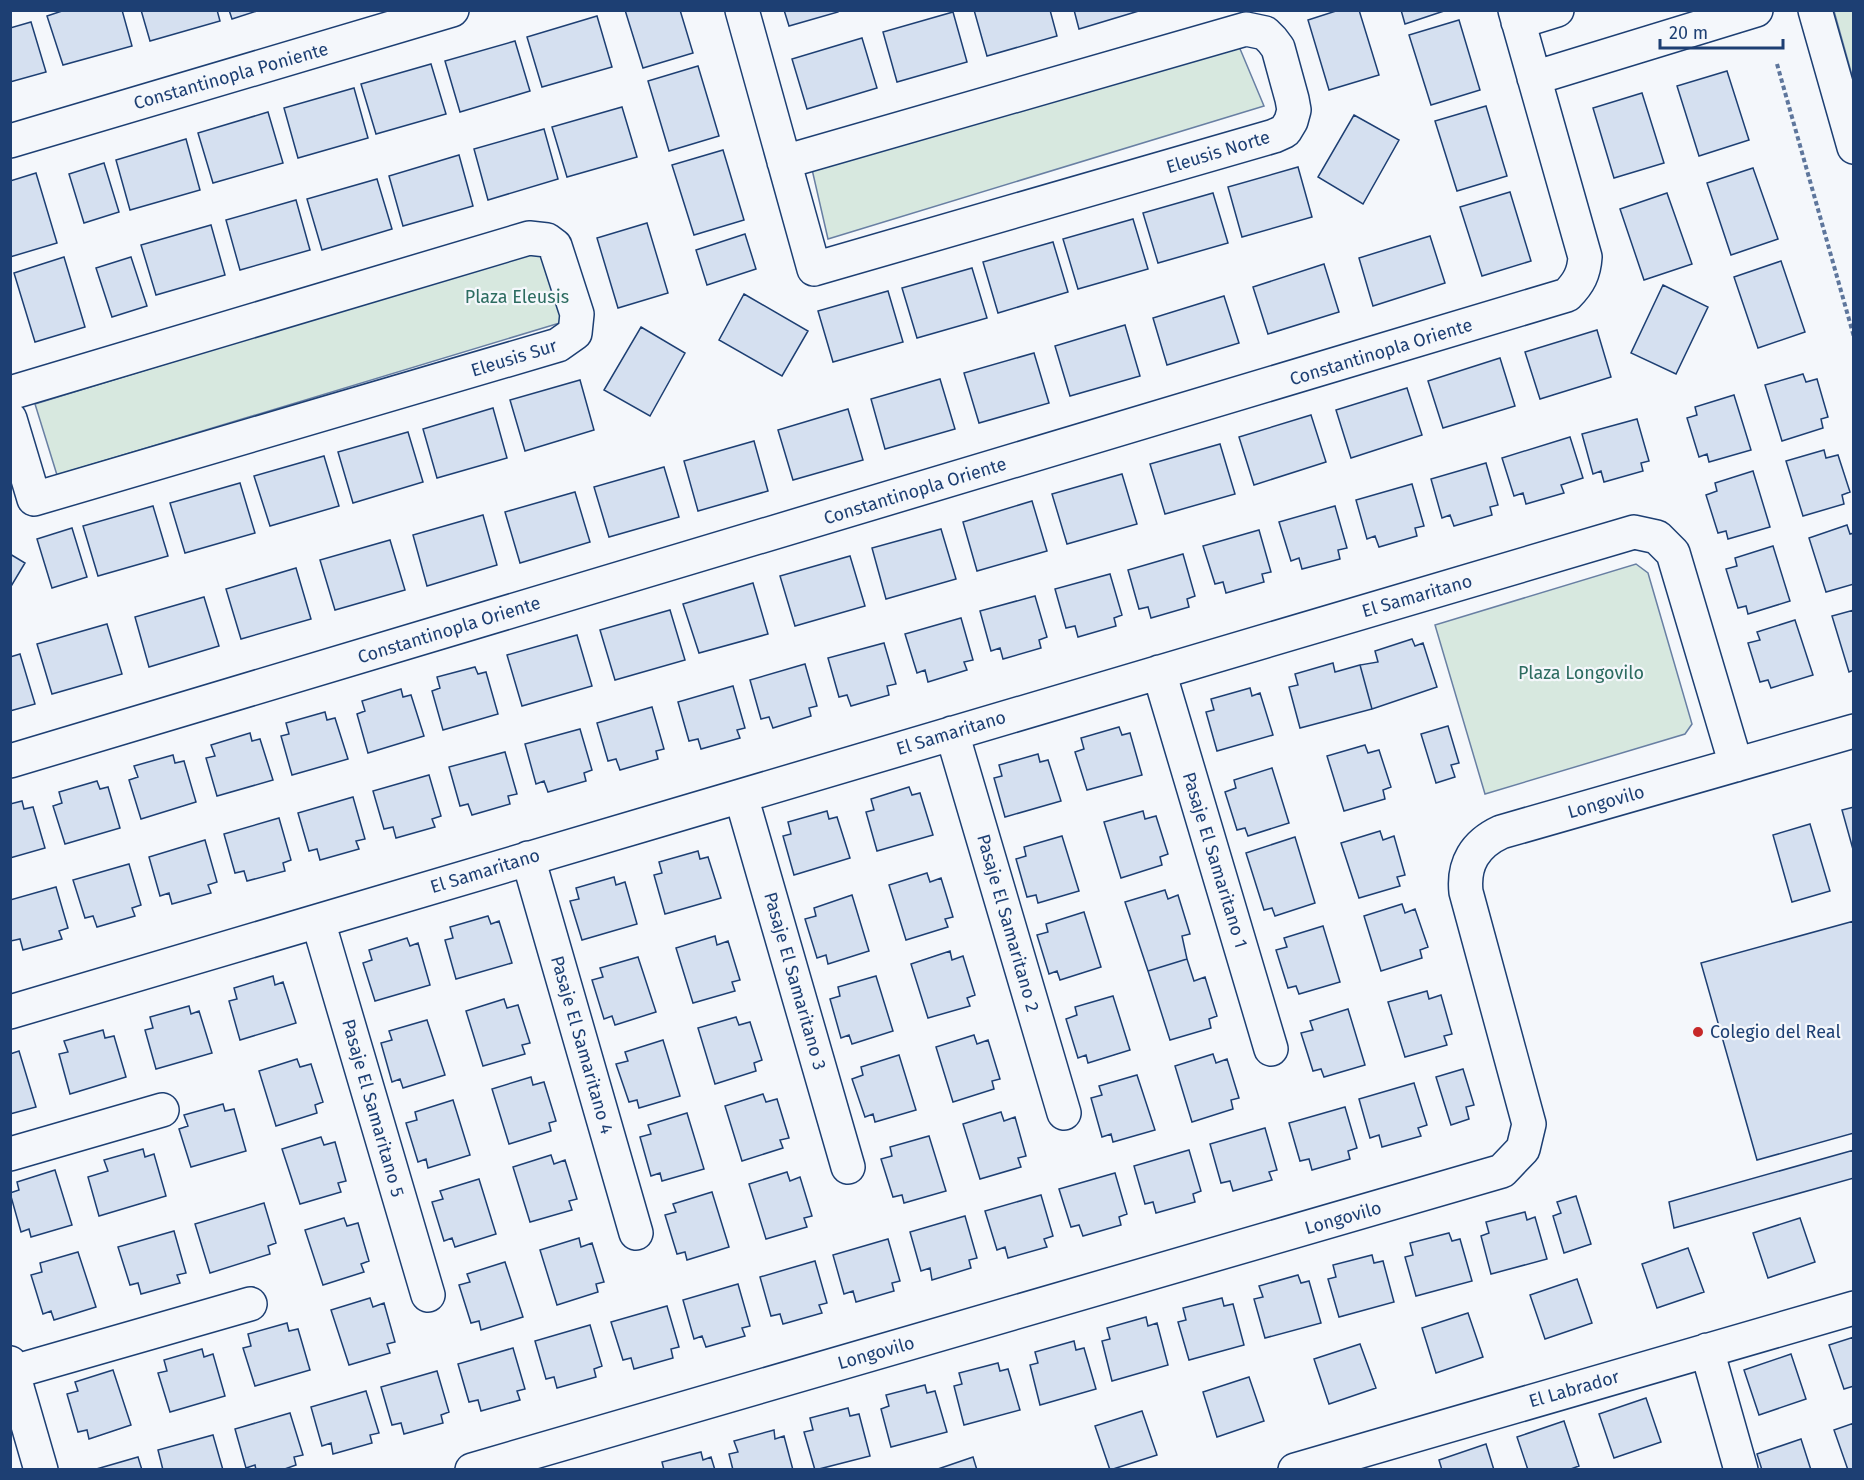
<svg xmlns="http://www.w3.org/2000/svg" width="1864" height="1480" viewBox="0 0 1864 1480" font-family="'Fira Sans',sans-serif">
<rect width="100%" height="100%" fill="#f4f7fb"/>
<!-- green -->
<path fill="#d7e8df" stroke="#687fa3" stroke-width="1.5" d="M1834,11H1853V79Z
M1238,44L1264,106L828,239L811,165Z
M544,248L563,322L57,475L35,404Z
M1636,564L1648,573L1692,724L1685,734L1485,794L1435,625Z"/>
<!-- building -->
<path fill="#d5e0f0" stroke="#1d3f73" stroke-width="1.5" d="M65,10H122L132,46L63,65L47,16Z
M141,10H217L220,21L150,41Z
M229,10H260L232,19Z
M625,10H680L693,53L643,68Z
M784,10H838V12L789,26Z
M974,10H1050L1057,36L987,56Z
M1074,10H1142L1079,29Z
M1339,10H1359L1379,75L1329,90L1308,20Z
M1401,10H1447L1405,24Z
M953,12L967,62L897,82L883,32Z
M597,16L612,67L542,87L527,37Z
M1459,20L1480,90L1431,105L1409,35Z
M31,22L46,72L10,82V28Z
M862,38L877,88L807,109L792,59Z
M515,41L530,91L460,112L445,61Z
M431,64L446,114L376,134L361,84Z
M698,66L719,136L669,151L648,81Z
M1727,71L1749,140L1699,156L1677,86Z
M354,88L368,138L298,158L284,108Z
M1642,93L1664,163L1614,178L1593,108Z
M1486,106L1507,176L1457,191L1435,121Z
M622,107L637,157L567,177L552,127Z
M268,112L283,163L213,183L198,133Z
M1354,115L1399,140L1363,204L1318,177Z
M544,129L558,179L488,200L474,149Z
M186,139L200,190L130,210L116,160Z
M723,150L744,220L694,235L672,165Z
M459,155L473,206L403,226L389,176Z
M104,163L119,212L84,223L69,174Z
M1298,167L1312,217L1242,237L1228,187Z
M1753,168L1778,239L1731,255L1707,183Z
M36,173L57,243L10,257V181Z
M377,179L392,229L322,250L307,199Z
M1510,192L1531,261L1482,276L1460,207Z
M1213,193L1228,243L1158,263L1143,213Z
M1667,193L1692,264L1644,280L1620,209Z
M296,200L310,250L240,270L226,220Z
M1133,219L1148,269L1078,289L1063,239Z
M647,223L668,293L618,308L597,238Z
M211,225L225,275L156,295L141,245Z
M745,234L756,269L707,285L696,250Z
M1430,236L1445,283L1373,306L1359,258Z
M1053,242L1068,292L998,313L983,262Z
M64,257L85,327L35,342L14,273Z
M131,257L147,306L112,317L96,268Z
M1781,261L1805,332L1758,348L1734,277Z
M1324,264L1339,312L1268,334L1253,287Z
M972,268L987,318L917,338L902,288Z
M1663,285L1708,307L1676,374L1631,353Z
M888,291L903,342L833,362L818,311Z
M744,294L808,331L782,376L719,340Z
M1224,296L1239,343L1167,365L1153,318Z
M1125,325L1140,376L1070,396L1055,346Z
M641,327L685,353L650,416L604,390Z
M1597,330L1611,377L1540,399L1525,352Z
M1034,353L1049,403L979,423L964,373Z
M1500,358L1515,406L1443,428L1428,381Z
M1803,374L1806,382L1817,379L1828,417L1821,419L1823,428L1782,441L1765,385Z
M940,379L955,429L885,449L871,399Z
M580,380L594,430L525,451L510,400Z
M1407,388L1422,435L1351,458L1336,410Z
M1734,395L1751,450L1709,462L1707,454L1699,457L1687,418L1697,415L1695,407Z
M493,408L507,458L437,478L423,429Z
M848,409L863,460L793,480L778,430Z
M1311,415L1326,462L1254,485L1239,437Z
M1637,419L1649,461L1641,463L1643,471L1604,482L1601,471L1593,474L1582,434Z
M408,432L423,482L353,503L338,452Z
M1570,437L1583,478L1561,485L1564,493L1526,504L1523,493L1514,496L1502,458Z
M754,441L768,491L698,511L684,461Z
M1220,444L1235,494L1165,514L1150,464Z
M1824,450L1826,458L1838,455L1850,492L1842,495L1844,504L1803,516L1786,461Z
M324,456L339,506L270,526L254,476Z
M1486,463L1498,505L1490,507L1492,515L1454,526L1450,515L1442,518L1431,479Z
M664,467L679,517L609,537L594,487Z
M1753,471L1770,527L1728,539L1726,531L1718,533L1706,495L1717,491L1715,483Z
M1122,474L1137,524L1067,544L1052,494Z
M240,483L255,533L185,553L170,503Z
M1412,484L1424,526L1415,528L1417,536L1379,547L1375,536L1367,539L1356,500Z
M575,492L590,542L520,563L505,512Z
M1032,501L1047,551L977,571L963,522Z
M153,506L168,556L98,576L83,526Z
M1335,506L1347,548L1338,550L1340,559L1302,569L1299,558L1291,561L1279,522Z
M483,515L497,565L427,586L413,535Z
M1847,525L1850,534L1854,533V584L1826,592L1809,538Z
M72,528L87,577L52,588L37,539Z
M941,529L956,579L886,599L872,548Z
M1259,530L1271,572L1262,574L1264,582L1226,593L1223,582L1215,584L1203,546Z
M390,540L405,590L335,610L320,560Z
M1773,546L1790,601L1748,614L1746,606L1738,608L1726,569L1737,566L1735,558Z
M10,554L25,563L10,588Z
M1183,554L1195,596L1187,599L1189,607L1151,618L1148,607L1139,609L1128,570Z
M850,556L865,606L795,626L780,576Z
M296,568L311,619L241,639L226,589Z
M1110,574L1122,615L1114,618L1116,626L1078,637L1075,626L1066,628L1055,589Z
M753,583L768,634L699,653L683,604Z
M1035,596L1047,637L1039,640L1041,648L1003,659L1000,648L991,651L980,611Z
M204,597L219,646L149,667L135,617Z
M670,610L685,660L615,680L600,630Z
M1854,610V670L1849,672L1832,616Z
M961,618L973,660L964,662L967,670L928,682L925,670L917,673L905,634Z
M1795,620L1813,675L1771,688L1768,680L1760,682L1748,643L1760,640L1757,632Z
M107,624L122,674L52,694L37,644Z
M577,635L592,686L522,706L507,655Z
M1412,639L1415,646L1423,643L1437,687L1372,709L1360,665L1378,662L1375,651Z
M884,643L896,684L887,686L889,695L851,706L847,695L839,697L828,658Z
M20,654L35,704L10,711V657Z
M1333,663L1335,672L1360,665L1372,709L1300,728L1289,687L1298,685L1295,674Z
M805,664L817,706L809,708L811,716L773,728L769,717L761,719L750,680Z
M475,667L478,674L486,672L498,714L443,730L432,691L440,688L437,677Z
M733,686L745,728L737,730L740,738L701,749L698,739L689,741L678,702Z
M1250,688L1252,696L1260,693L1273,735L1217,751L1206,712L1214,710L1211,699Z
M401,689L403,697L411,695L424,736L368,753L357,714L365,711L362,701Z
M652,707L664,749L656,751L658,759L620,770L616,759L608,761L597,723Z
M325,712L327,720L335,718L348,759L292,775L281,736L289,734L286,723Z
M1448,726L1459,763L1451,765L1455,777L1436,783L1421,734Z
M1119,727L1122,735L1130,733L1142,775L1087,790L1075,752L1084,749L1081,738Z
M580,729L592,770L584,773L586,781L548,792L544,781L536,784L525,744Z
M250,733L252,741L260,739L273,780L217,796L206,758L215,756L211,745Z
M1365,745L1368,753L1379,750L1391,787L1383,790L1385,799L1344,811L1327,756Z
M505,752L517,794L508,796L510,804L472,815L468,804L460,806L449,767Z
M1038,754L1040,762L1048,760L1061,801L1005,817L994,778L1002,776L999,765Z
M173,755L175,763L184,761L196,802L141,819L129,780L138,777L134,766Z
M1272,768L1289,823L1248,836L1245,828L1237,830L1225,792L1236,788L1234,780Z
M429,775L441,816L432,819L435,827L396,838L393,827L384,829L373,791Z
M97,781L100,789L108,787L120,828L65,844L53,806L62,803L59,792Z
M909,787L912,795L920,793L933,835L877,851L866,812L874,810L871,799Z
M353,797L365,839L356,841L359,849L320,860L317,849L309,851L298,813Z
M22,801L24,809L33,807L45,848L10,858V804Z
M1854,807V853L1842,810Z
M827,811L829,819L837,817L850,858L794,875L783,836L791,834L788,822Z
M1143,811L1145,819L1156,816L1168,854L1160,857L1162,865L1121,878L1104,822Z
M279,818L291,860L283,863L285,871L247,881L244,871L235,873L224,834Z
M1810,824L1830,891L1792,902L1773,835Z
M1380,831L1383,840L1394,836L1405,875L1397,877L1400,886L1359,898L1341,843Z
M1062,836L1079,891L1038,903L1036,895L1027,897L1016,859L1026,856L1024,847Z
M1295,837L1315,903L1275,916L1272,908L1264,910L1246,853Z
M205,840L217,882L208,885L211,893L172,904L169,893L160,896L149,857Z
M698,851L700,859L708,857L721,898L665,914L654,875L662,873L659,862Z
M129,864L141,905L132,908L135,916L97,927L93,916L85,918L73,880Z
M927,873L930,882L941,878L953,917L945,919L948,927L906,940L889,885Z
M614,877L616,885L625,882L637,924L582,940L570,901L579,899L576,888Z
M56,887L68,928L59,931L62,939L23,950L20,939L11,941L10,939V900Z
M1165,890L1168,899L1178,895L1190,934L1182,936L1187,959L1148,971L1125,902Z
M852,895L869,951L828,964L826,955L817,958L805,919L816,916L814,908Z
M1402,904L1405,913L1415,909L1428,947L1420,950L1422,958L1381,971L1364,916Z
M1084,912L1101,967L1060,980L1057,971L1049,974L1037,935L1048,932L1046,924Z
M488,916L491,924L499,921L512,963L456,979L445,940L453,938L450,927Z
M1854,921V1133L1757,1160L1701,963Z
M1323,926L1340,982L1299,994L1296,986L1288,988L1276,950L1287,947L1284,938Z
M715,936L717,945L728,941L740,980L732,982L735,991L693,1003L676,948Z
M407,938L410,946L418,943L430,985L375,1001L363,963L372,960L369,950Z
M950,951L952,960L963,956L975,995L967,998L970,1006L928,1018L911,964Z
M638,957L656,1012L615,1025L612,1016L604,1019L592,980L603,977L600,968Z
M1187,959L1194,981L1205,977L1217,1016L1209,1019L1211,1028L1170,1040L1148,971Z
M273,976L275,985L283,982L296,1023L240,1040L229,1001L237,999L234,988Z
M876,976L893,1031L852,1044L849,1035L841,1038L830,999L840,996L838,987Z
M1427,991L1429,999L1441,995L1452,1034L1444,1036L1447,1045L1405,1057L1388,1002Z
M1113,996L1130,1050L1088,1063L1086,1055L1078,1058L1066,1019L1077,1015L1075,1007Z
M504,999L507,1008L518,1005L530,1043L522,1045L525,1054L483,1066L466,1011Z
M189,1006L191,1014L199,1011L212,1053L156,1069L145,1030L153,1028L150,1017Z
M1348,1009L1365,1065L1324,1077L1321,1069L1313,1071L1301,1033L1313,1030L1310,1021Z
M736,1017L739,1025L750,1022L762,1060L754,1063L756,1071L715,1084L698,1028Z
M427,1020L445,1075L403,1088L400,1079L392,1082L381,1043L392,1040L389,1031Z
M103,1030L105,1038L114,1036L126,1077L70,1094L59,1054L68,1052L64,1041Z
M974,1035L977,1044L988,1040L1000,1079L992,1081L994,1089L953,1102L936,1047Z
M663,1040L680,1096L639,1108L637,1100L629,1102L616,1064L628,1061L625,1052Z
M19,1051L36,1107L10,1114V1054Z
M1213,1054L1216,1063L1227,1059L1239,1098L1231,1100L1233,1109L1192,1122L1175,1066Z
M899,1055L916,1110L875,1122L873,1114L865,1117L852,1079L863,1075L861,1067Z
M297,1059L300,1067L311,1064L323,1102L315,1105L317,1113L276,1126L259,1071Z
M1463,1069L1474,1105L1466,1107L1469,1119L1451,1125L1436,1077Z
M1137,1075L1155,1130L1113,1142L1111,1134L1102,1137L1091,1098L1102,1095L1099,1086Z
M531,1077L533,1085L544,1082L556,1121L549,1123L551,1131L509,1144L492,1089Z
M1414,1083L1427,1125L1418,1128L1421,1136L1382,1147L1379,1135L1370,1138L1359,1099Z
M763,1094L766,1102L777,1099L789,1138L780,1140L783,1148L742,1161L725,1106Z
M453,1100L470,1155L428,1168L426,1159L418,1162L406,1123L417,1120L415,1112Z
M223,1104L225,1111L234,1109L246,1151L191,1167L179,1129L188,1126L184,1115Z
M1345,1107L1357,1148L1348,1151L1350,1159L1312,1170L1309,1159L1300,1161L1289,1123Z
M1001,1112L1004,1121L1015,1117L1026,1156L1018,1158L1021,1167L980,1179L963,1124Z
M687,1113L704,1169L662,1181L660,1173L651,1176L640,1137L651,1134L648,1125Z
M1265,1128L1277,1170L1269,1172L1272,1180L1233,1191L1230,1181L1221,1183L1210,1144Z
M929,1136L946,1191L904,1203L902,1195L893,1197L881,1159L892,1156L890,1147Z
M321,1137L324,1145L335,1142L346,1181L338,1183L341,1192L300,1204L282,1149Z
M143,1149L145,1157L154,1154L166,1196L99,1216L88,1177L108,1171L104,1160Z
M1189,1150L1201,1191L1193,1194L1195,1202L1156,1213L1153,1202L1145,1204L1134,1166Z
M1854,1150V1178L1674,1228L1669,1202Z
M551,1155L554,1164L565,1160L577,1199L569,1201L572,1210L530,1222L513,1167Z
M55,1170L72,1225L31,1237L29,1229L21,1232L10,1193L19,1190L17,1182Z
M787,1172L790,1181L800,1177L812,1216L804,1218L807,1227L766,1239L749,1184Z
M1115,1173L1127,1214L1119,1217L1121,1225L1083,1236L1079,1225L1071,1227L1059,1189Z
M479,1179L496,1234L455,1247L452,1238L444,1241L432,1202L443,1199L440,1191Z
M712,1192L729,1247L687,1260L685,1252L677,1254L665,1215L676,1212L673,1204Z
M1041,1195L1053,1236L1044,1239L1047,1247L1008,1258L1005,1247L997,1250L985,1211Z
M1576,1196L1591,1244L1564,1253L1553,1216L1561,1213L1557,1202Z
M264,1203L276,1243L268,1246L270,1254L210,1273L195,1224Z
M1525,1212L1527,1220L1535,1217L1547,1259L1491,1274L1481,1236L1489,1233L1486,1222Z
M965,1216L977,1258L969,1260L971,1268L932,1280L930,1268L921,1271L910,1232Z
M344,1218L347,1226L358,1223L369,1261L361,1264L364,1272L323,1285L305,1230Z
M1800,1218L1815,1262L1768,1278L1753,1233Z
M174,1231L186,1273L177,1275L180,1283L141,1294L138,1283L130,1285L118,1247Z
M1449,1233L1452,1241L1460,1239L1472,1281L1416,1296L1405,1257L1413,1255L1410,1243Z
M579,1238L581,1247L592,1243L604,1282L596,1284L598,1292L557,1305L540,1250Z
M888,1239L900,1281L892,1283L894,1291L856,1302L853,1291L844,1294L833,1255Z
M1688,1248L1704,1292L1657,1308L1642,1264Z
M78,1252L96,1307L54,1320L51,1311L43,1314L31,1275L42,1272L40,1263Z
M1372,1255L1374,1263L1383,1261L1394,1302L1339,1317L1328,1279L1336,1277L1333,1265Z
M815,1261L827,1303L819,1305L822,1313L783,1324L780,1314L771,1316L760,1277Z
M505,1262L523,1317L481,1330L479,1321L471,1323L459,1285L470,1282L467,1274Z
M1298,1275L1301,1283L1309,1281L1321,1323L1265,1338L1254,1299L1263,1297L1259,1286Z
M1577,1279L1592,1323L1545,1339L1530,1295Z
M738,1284L750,1326L742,1328L745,1336L706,1347L702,1336L694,1339L683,1300Z
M370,1298L373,1307L384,1303L395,1342L387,1344L390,1353L349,1365L331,1310Z
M1222,1298L1224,1306L1233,1304L1244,1345L1189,1360L1178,1322L1186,1320L1183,1308Z
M667,1306L679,1347L671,1349L673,1358L634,1369L631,1358L623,1360L611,1322Z
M1468,1313L1483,1357L1436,1373L1422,1328Z
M1146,1317L1148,1326L1157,1323L1168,1365L1112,1381L1102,1341L1110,1339L1107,1328Z
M287,1323L289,1331L298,1329L310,1370L255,1386L243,1348L251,1346L248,1334Z
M590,1325L602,1366L594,1369L596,1377L557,1388L554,1377L546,1379L535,1341Z
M1854,1337V1386L1844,1389L1829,1345Z
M1074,1341L1076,1350L1084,1348L1096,1389L1040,1405L1030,1365L1038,1363L1035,1352Z
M1360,1344L1376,1388L1329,1404L1314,1359Z
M513,1348L525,1389L517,1391L520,1400L481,1411L478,1400L469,1402L458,1364Z
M202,1349L204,1357L213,1354L225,1396L170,1412L158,1373L167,1371L164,1360Z
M1791,1354L1806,1399L1759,1415L1744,1370Z
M998,1363L1000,1371L1008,1369L1020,1410L964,1425L954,1386L962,1384L959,1373Z
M113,1370L131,1425L89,1439L87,1430L78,1432L67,1394L78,1391L75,1382Z
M437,1371L449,1412L441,1415L443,1423L404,1434L401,1423L392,1425L381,1387Z
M1249,1377L1264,1421L1217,1437L1203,1392Z
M925,1385L927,1393L935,1391L947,1432L891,1447L881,1409L889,1406L886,1395Z
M366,1391L379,1433L370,1435L372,1443L333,1454L331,1443L322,1446L311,1407Z
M1646,1398L1661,1442L1614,1458L1599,1414Z
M848,1408L850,1416L859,1414L870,1456L815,1470L804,1432L813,1430L810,1418Z
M1142,1411L1157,1455L1110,1470L1095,1426Z
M290,1413L303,1455L294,1457L296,1465L282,1470H256L255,1465L246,1468L235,1429Z
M1564,1421L1579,1466L1568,1470H1528L1517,1437Z
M1854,1423V1470H1848L1834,1430Z
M774,1430L775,1439L784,1436L793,1470H733L729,1454L738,1452L734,1441Z
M213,1435L223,1470H163L158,1450Z
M1801,1439L1811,1470H1762L1757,1454Z
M1486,1444L1494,1470H1442L1439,1460Z
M701,1452L703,1460L711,1457L715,1470H664L662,1462Z
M138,1457L142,1470H93Z
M973,1457L977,1470H935Z"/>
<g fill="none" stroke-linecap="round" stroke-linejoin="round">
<!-- street casing -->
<g stroke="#1d3f73" stroke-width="36">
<path id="street" d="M742,10L814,269L1274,136L1285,131L1291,121L1294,110L1292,99L1278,48L1272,40L1265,33L1246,29L784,162
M1518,22L1557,10
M1534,78L1756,10
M10,141L452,10
M10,393L529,238L547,240L555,246L577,314L575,333L558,345L34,499L10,419
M1159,672L1271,1049
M952,733L1064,1113
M10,761L1567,295C1579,283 1584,273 1585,257L1515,10
M741,796L848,1167
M528,858L636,1233
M318,921L428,1295
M10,1012L1634,532L1657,537L1673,553L1736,765
M10,1154L162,1110
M1707,1350L1741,1470
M10,1363L41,1470
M13,1372L250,1304
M472,1470L1502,1171L1523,1149L1529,1124L1466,892C1463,864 1475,844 1501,832L1854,731
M1295,1470L1854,1308"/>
</g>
<!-- secondary casing -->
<g stroke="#1d3f73" stroke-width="36">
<path id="secondary" d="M1815,10L1854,147"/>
</g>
<!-- path -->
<path stroke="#5e769c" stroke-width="4" stroke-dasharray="4.5 3" stroke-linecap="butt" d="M1777,64L1854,337"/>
<!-- street -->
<use href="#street" stroke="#f4f7fb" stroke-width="33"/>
<!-- secondary -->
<use href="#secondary" stroke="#f4f7fb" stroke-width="33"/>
</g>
<!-- markers -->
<circle fill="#c62828" stroke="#f4f7fb" stroke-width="2" cx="1698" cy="1032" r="6"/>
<g text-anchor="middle" stroke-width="4.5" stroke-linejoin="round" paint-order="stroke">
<!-- street labels -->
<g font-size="18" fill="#1d3f73" stroke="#f4f7fb">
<text transform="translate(231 76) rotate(-16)" y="6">Constantinopla Poniente</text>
<text transform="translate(1218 152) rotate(-17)" y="6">Eleusis Norte</text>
<text transform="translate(1381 352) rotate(-17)" y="6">Constantinopla Oriente</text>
<text transform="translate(514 358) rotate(-17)" y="6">Eleusis Sur</text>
<text transform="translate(915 491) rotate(-17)" y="6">Constantinopla Oriente</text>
<text transform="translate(1417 596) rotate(-16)" y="6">El Samaritano</text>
<text transform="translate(449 630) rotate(-17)" y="6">Constantinopla Oriente</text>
<text transform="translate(951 733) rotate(-17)" y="6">El Samaritano</text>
<text transform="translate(1606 802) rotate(-16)" y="6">Longovilo</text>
<text transform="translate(1215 860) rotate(73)" y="6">Pasaje El Samaritano 1</text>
<text transform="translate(485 871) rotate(-17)" y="6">El Samaritano</text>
<text transform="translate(1008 923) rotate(74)" y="6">Pasaje El Samaritano 2</text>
<text transform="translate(795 981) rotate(74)" y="6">Pasaje El Samaritano 3</text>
<text transform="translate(582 1045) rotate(74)" y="6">Pasaje El Samaritano 4</text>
<text transform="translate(373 1108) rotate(74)" y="6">Pasaje El Samaritano 5</text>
<text transform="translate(1343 1218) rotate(-16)" y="6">Longovilo</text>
<text transform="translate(876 1353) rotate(-16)" y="6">Longovilo</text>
<text transform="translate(1574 1389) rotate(-16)" y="6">El Labrador</text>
</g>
<!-- park labels -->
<g font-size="18" fill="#2c6c60" stroke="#f4f7fb">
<text x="517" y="303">Plaza Eleusis</text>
<text x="1581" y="679">Plaza Longovilo</text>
</g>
<!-- poi labels -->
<g font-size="18" fill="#1d3f73" stroke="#f4f7fb" text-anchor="start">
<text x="1710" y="1038">Colegio del Real</text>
</g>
</g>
<!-- border -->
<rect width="1864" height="1480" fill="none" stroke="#1d3f73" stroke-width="24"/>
<!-- scale -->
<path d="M1660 39v9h123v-9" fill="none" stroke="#1d3f73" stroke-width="3"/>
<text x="1669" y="39" font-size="18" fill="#1d3f73" stroke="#f4f7fb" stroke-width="4.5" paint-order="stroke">20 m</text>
</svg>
